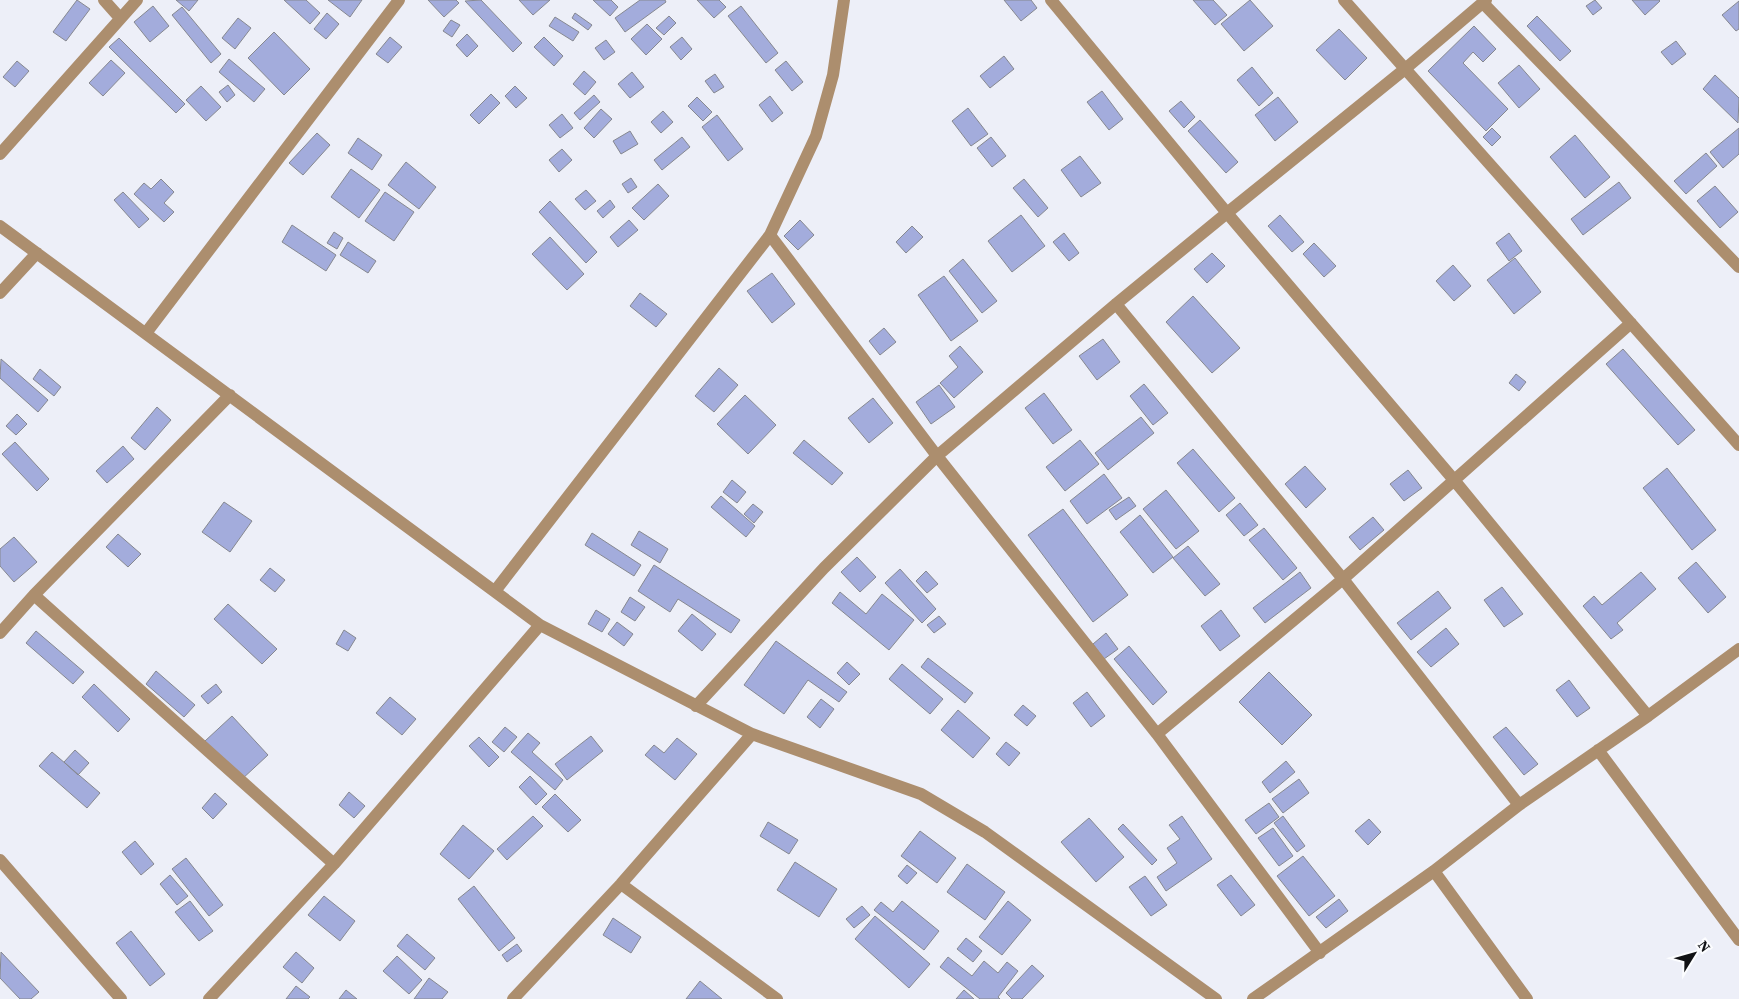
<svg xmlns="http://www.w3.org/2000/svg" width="1739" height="999" viewBox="0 0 1739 999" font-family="'Source Serif 4',serif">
<rect width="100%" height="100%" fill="#edeff8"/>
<!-- building -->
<path fill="#a3acdc" stroke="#868890" d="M77,0L90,9L66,41L53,32Z
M176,0H198L189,11Z
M284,0H306L320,13L310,24Z
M328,0H362L350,17Z
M428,0H456L459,3L444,17Z
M481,0L522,43L513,52L465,1Z
M519,0H550L533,15Z
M593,0H611L618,7L610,16Z
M640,0H665L666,2L625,32L615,18Z
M697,0H719L726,7L714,18Z
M1004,0H1031L1037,8L1021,21Z
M1193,0H1213L1227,15L1215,25Z
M1250,0L1273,26L1244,51L1221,24Z
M1595,0L1602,8L1593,15L1586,6Z
M1632,0H1659L1660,1L1645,15Z
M1739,1V29L1736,31L1722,15Z
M153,6L169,26L150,42L134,22Z
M741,6L778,53L766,63L728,16Z
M182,7L221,54L211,63L172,15Z
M327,13L339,24L326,39L314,29Z
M575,13L592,25L588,30L572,18Z
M669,16L676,23L664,35L656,28Z
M1537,16L1571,51L1560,61L1527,26Z
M555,17L579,32L573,41L549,26Z
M238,18L251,28L235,49L222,38Z
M451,20L460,25L452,37L443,31Z
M647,24L662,39L646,55L631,39Z
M1474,26L1496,49L1483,62L1473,52L1463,63L1508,109L1486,131L1428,71Z
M1339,29L1367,58L1345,80L1316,50Z
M274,32L310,69L284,95L248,58Z
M467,34L478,46L467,57L456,45Z
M390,37L402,47L388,63L376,54Z
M544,37L563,56L554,66L534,47Z
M682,37L692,49L681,60L670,47Z
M119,38L185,104L176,113L109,47Z
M606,40L615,52L604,60L595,48Z
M1676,41L1686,54L1672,65L1661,52Z
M1004,56L1014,69L990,88L980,76Z
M229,59L265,89L254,102L219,72Z
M111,60L125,73L103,96L89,83Z
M17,61L29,71L15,87L3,77Z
M786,61L803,82L792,91L775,70Z
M1519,65L1540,89L1519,108L1498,83Z
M1252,67L1273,93L1259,106L1237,80Z
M584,71L596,82L585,95L573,84Z
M632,72L644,87L630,98L618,84Z
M715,74L724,87L714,93L705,81Z
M1715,75L1739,98L1738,123L1703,89Z
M228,85L235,95L227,102L219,92Z
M201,86L221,107L206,121L186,100Z
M515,86L527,98L516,108L505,96Z
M1102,91L1123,119L1109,130L1087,102Z
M491,94L500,103L479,124L470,115Z
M594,95L600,102L580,120L574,113Z
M770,96L783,113L772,122L759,105Z
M697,97L712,112L703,121L688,106Z
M1278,97L1298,122L1275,141L1255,115Z
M1181,101L1195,117L1184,128L1169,111Z
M968,108L988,134L971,146L952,121Z
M601,109L612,119L594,138L584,128Z
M663,111L673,122L661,133L651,122Z
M562,114L573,128L560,138L549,125Z
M717,115L743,149L728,161L702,127Z
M1200,120L1238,162L1226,173L1188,131Z
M1492,128L1501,137L1492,146L1483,137Z
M1739,128V154L1723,168L1710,152Z
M630,131L638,144L621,154L613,141Z
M317,133L330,145L303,175L289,163Z
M1575,135L1610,177L1585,198L1550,157Z
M682,137L690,147L662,170L654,160Z
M991,137L1006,156L992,167L977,148Z
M358,138L382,155L372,170L348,153Z
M562,149L572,160L559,172L549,160Z
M1706,153L1717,166L1686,194L1674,181Z
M1080,156L1101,183L1081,197L1061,170Z
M406,162L436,187L419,209L388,185Z
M351,169L380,190L359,218L331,197Z
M631,178L637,187L628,193L622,184Z
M161,179L174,192L164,203L174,212L164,222L134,194L144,183L151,189Z
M1024,179L1048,208L1038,217L1013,188Z
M1619,182L1631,198L1583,235L1571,219Z
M658,184L669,196L644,220L632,208Z
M1715,186L1738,212L1720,228L1697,201Z
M586,190L596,201L585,210L575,199Z
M123,192L149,219L139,228L114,200Z
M385,192L414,212L394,241L365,221Z
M610,200L615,207L603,218L597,211Z
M550,201L597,252L586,263L539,212Z
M1021,215L1045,246L1012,272L988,241Z
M1280,215L1304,242L1292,252L1268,226Z
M629,220L638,230L618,247L610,237Z
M800,220L814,235L798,250L784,236Z
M292,225L336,255L326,271L282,242Z
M912,226L923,237L906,253L896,242Z
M334,232L343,238L337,249L327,243Z
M1064,233L1079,253L1069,261L1053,242Z
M1509,233L1522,251L1509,261L1496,243Z
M550,237L584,274L567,290L532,254Z
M348,242L376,261L368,273L340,255Z
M1314,243L1336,266L1324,277L1303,254Z
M1212,253L1225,266L1207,283L1194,269Z
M1515,258L1541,292L1514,314L1487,280Z
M963,259L997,301L982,313L949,271Z
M1453,265L1471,286L1454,301L1436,281Z
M772,273L795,304L772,323L747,291Z
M944,276L978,321L951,341L918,295Z
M640,293L667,314L656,327L630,306Z
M1193,296L1240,348L1212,373L1166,322Z
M884,328L896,342L880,355L869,341Z
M1103,339L1120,362L1097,380L1079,356Z
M960,346L983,372L954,398L940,383L958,367L949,356Z
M1623,349L1695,430L1678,445L1606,364Z
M1,359L48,400L38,412L0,378Z
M719,368L738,385L714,412L695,396Z
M40,369L61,387L54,396L33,379Z
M1516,374L1526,382L1519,391L1509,383Z
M1144,384L1168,413L1153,425L1130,396Z
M939,385L955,407L931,424L916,402Z
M1044,393L1072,430L1053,444L1025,408Z
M745,395L776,425L748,454L717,424Z
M873,398L893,423L869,443L848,418Z
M157,407L171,420L145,450L131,438Z
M17,414L27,424L16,435L6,426Z
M1141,417L1154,433L1108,470L1095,453Z
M804,440L843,473L832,485L793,453Z
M1080,440L1099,464L1065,491L1046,467Z
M15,442L49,479L37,491L2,454Z
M123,446L134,459L107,483L96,471Z
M1193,449L1235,498L1219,512L1177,463Z
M1305,466L1326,489L1306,508L1285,484Z
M1667,468L1716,530L1692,550L1643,488Z
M1408,470L1422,488L1404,501L1390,484Z
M1104,474L1122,498L1087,524L1070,501Z
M732,480L746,492L737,503L723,492Z
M1166,490L1199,531L1176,549L1143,509Z
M721,496L755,526L746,537L711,507Z
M1129,497L1136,506L1116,520L1109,510Z
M224,502L252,521L230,552L202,532Z
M1240,503L1258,525L1244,536L1226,515Z
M753,504L763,512L754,523L744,514Z
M1063,509L1128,595L1093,622L1028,535Z
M1140,515L1173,557L1153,573L1120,532Z
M1373,517L1384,530L1360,550L1349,537Z
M1264,528L1297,568L1283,580L1249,540Z
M639,531L668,549L660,563L631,545Z
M592,533L641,565L634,576L585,545Z
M118,534L141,554L128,567L106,547Z
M14,537L37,562L14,582L0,566V549Z
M1188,546L1220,584L1205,596L1173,558Z
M857,557L876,577L860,592L841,572Z
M1696,562L1726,597L1708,613L1678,578Z
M654,565L740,620L731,633L678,599L670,612L638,591Z
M270,568L285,580L275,592L260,580Z
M900,569L936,609L922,623L885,583Z
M926,571L938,584L927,593L916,581Z
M1300,572L1311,588L1265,623L1253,608Z
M1641,572L1656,589L1617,623L1623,630L1611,639L1583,606L1594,596L1602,605Z
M1502,587L1523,614L1504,627L1484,600Z
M1438,591L1451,608L1411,640L1397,623Z
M840,592L866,614L882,594L914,620L889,650L832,603Z
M630,597L645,607L635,621L621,612Z
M228,604L277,649L262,664L214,619Z
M596,610L610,619L602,632L588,624Z
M1221,610L1240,636L1220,651L1201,626Z
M692,614L716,634L702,651L678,631Z
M939,616L946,624L934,633L927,625Z
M617,622L633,634L624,646L608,634Z
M1446,628L1459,644L1431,667L1417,652Z
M344,630L356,638L348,651L336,644Z
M36,631L84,672L73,684L26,643Z
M1106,633L1118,649L1104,659L1093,644Z
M776,641L847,692L839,702L808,680L784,714L744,685Z
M1129,646L1167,692L1153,705L1114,659Z
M928,658L973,693L965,703L921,667Z
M847,662L860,674L849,685L837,673Z
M902,664L943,699L930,714L889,679Z
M156,671L195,705L184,717L146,684Z
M1269,672L1312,715L1282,745L1239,702Z
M1569,680L1590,708L1577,717L1556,690Z
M94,684L130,719L118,732L82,697Z
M216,684L222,692L208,704L201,696Z
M1087,692L1105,716L1091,727L1073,703Z
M390,697L416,719L402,735L376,713Z
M821,699L834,709L820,728L807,717Z
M1023,705L1036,716L1027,726L1014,715Z
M958,710L990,738L973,758L941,730Z
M232,716L268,755L241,780L205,741Z
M505,727L517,737L504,752L492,742Z
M1506,727L1538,764L1524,775L1493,737Z
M528,733L540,743L532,752L563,780L555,790L511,752Z
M591,736L603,751L567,780L555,764Z
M479,737L499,757L489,767L469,746Z
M677,738L697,754L675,780L645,755L654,745L664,753Z
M1006,742L1020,753L1009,766L996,754Z
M75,750L89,763L78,775L64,762Z
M52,752L100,793L87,808L39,766Z
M1286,761L1295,772L1270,793L1262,782Z
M530,776L547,794L536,805L519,787Z
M1299,779L1309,793L1283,813L1272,799Z
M349,792L365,806L354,818L339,805Z
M215,793L227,804L213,819L202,808Z
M555,794L581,820L568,832L542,807Z
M1269,803L1279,817L1256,834L1245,820Z
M533,816L543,826L507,860L497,849Z
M1182,816L1212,859L1166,891L1157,877L1177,863L1167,848L1180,839L1169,825Z
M1283,816L1305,846L1297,852L1274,823Z
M1089,818L1124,857L1096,882L1061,842Z
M1369,819L1381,832L1368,845L1355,831Z
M768,822L798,840L789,854L760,836Z
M1123,824L1157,860L1152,865L1118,829Z
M463,825L494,851L469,879L440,854Z
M1273,828L1293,856L1279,866L1258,838Z
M920,831L956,858L937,883L901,856Z
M135,841L154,864L141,875L122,852Z
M1303,856L1335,896L1309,916L1277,876Z
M186,858L223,905L209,916L172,869Z
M795,862L837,889L819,917L777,890Z
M967,864L1005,892L985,920L947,892Z
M907,865L917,873L907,884L898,876Z
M170,875L188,896L177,905L160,884Z
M1231,875L1255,905L1241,916L1217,885Z
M1145,876L1167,905L1151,916L1129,887Z
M474,886L515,938L499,951L458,899Z
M324,896L355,921L340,941L308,915Z
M1339,899L1348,911L1326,928L1316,917Z
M190,901L213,931L199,941L175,912Z
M902,901L939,931L924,950L874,910L881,902L893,912Z
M1008,901L1031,920L1002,955L979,937Z
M862,906L870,915L854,928L846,919Z
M875,916L930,964L909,988L855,939Z
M613,918L641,937L631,953L603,935Z
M131,931L165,974L150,986L116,943Z
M407,934L435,958L425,970L397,946Z
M966,938L982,951L973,962L957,949Z
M517,944L522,951L507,962L502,955Z
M1,952L39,992L31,999H20L0,978Z
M296,952L314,968L302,983L283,967Z
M397,956L422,980L409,994L383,971Z
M948,957L972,976L984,961L998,973L1007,962L1018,971L998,997L1000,999H980L940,967Z
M1032,965L1044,976L1022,999H1012L1006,993Z
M429,978L448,992L442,999H414Z
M700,981L722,999H686Z
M296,986L310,997L308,999H286Z
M346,990L357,999H339Z
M964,990L974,999H956Z"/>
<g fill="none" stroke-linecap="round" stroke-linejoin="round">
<!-- street -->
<path stroke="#ac8e6e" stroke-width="12" d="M104,0L120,18
M1051,0L1227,213L1454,480L1648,716
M1344,0L1739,445
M1483,3L1739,267
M0,154L137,0
M0,226L540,625L752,734L921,794L985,832L1216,999
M770,235L937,456L1157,734L1320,953
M0,293L37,253
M1116,304L1343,579L1519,805
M146,333L399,0
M495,591L770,235L816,136L833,75L844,0
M34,595L334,864
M0,633L34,595L230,395
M696,706L824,568L937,456L1116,304L1227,213L1405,69L1486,0
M1157,734L1343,579L1631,323
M1598,750L1739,940
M0,860L121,999
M1434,871L1527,999
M621,884L777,999
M209,999L334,864L540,625
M513,999L621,884L752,734
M1253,999L1434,871L1519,805L1648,716L1739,649"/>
</g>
<!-- north arrow -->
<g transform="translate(1694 954) rotate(53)" stroke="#fcfdff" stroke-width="4" paint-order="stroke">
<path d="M0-4L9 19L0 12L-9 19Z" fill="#111215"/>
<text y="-8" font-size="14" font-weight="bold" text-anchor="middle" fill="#111215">N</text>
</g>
</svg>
